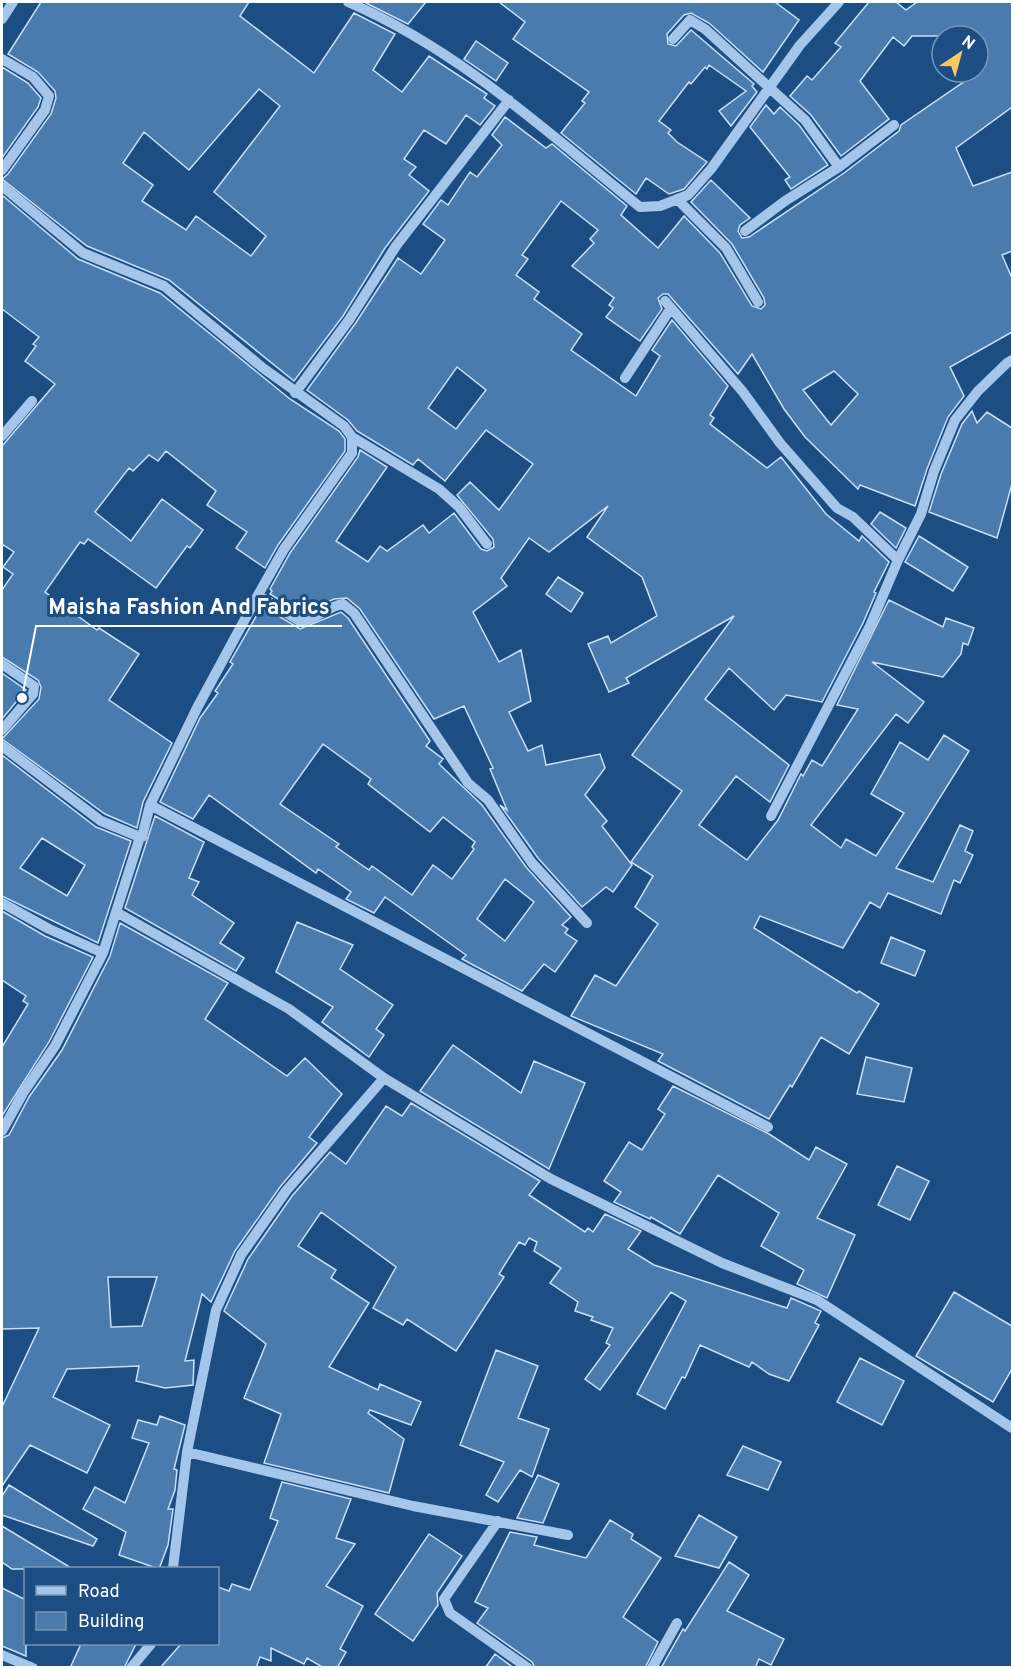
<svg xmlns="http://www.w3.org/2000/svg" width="1014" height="1669" viewBox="0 0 1014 1669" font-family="Overpass,sans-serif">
<rect width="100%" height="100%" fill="#1d4e83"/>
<!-- building -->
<path fill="#4a7bae" stroke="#c7dff7" stroke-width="1.5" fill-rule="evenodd" d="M41,2H249L240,16L314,73L354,13L395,34L373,70L402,92L429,56L487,94L484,98L495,106L480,125L466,115L446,144L424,130L404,159L416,167L409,175L429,191L385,248L343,316L294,381L169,280L87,246L2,179L8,174L51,114L56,98L55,91L38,72L8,54ZM259,89L280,106L214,192L266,236L251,256L196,216L186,230L142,201L153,185L123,163L144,132L189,170Z
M364,2H426L408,24Z
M499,2H775L799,20L763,72L709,23L691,13L684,15L667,34L668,44L676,46L691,30L754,84L752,86L757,92L731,126L719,111L746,91L709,65L707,69L705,67L691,84L689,82L659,121L671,130L668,133L677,142L707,162L684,189L669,194L646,178L636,194L561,133L585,103L582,101L589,92L513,39L525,22Z
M869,2H896L906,10L917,2H1012V107L956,148L973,186L1012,172V251L1002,255L1012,278V332L950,367L964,396L948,417L927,469L915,506L860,485L858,489L805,437L784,409L752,354L738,374L668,294H663L658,298L662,309L640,341L606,317L613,308L609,305L614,298L572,266L594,243L590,239L598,230L561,201L522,255L528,259L516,275L539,292L534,299L582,334L571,350L636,396L660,356L652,350L672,320L728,386L710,415L714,418L710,424L767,468L781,457L826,514L859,541L862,536L889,562L874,592L876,593L863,623L822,702L786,695L774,710L729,668L705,699L789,765L770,802L736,776L699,825L747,860L778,820L801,774L803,776L812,760L822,766L858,709L837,705L889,600L943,627L946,618L974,628L968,645L963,643L961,654L943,677L872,662L924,702L908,723L896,714L811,825L841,848L846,839L876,856L904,813L871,794L900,742L928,760L944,735L969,751L896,868L933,882L960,825L973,831L965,851L973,855L960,883L954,880L941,914L888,893L880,908L870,902L843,948L760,916L754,928L857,993L859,991L879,1004L849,1054L821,1037L792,1087L790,1085L769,1119L658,1061L663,1054L571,1016L595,975L616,986L658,924L635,907L653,876L631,862L682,791L632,755L734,616L626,678L629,683L609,692L588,644L608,636L611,643L657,616L642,577L587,537L608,506L549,552L529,538L501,578L507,586L473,612L499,662L521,650L531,701L509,712L528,751L542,745L546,765L600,754L605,768L585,795L607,821L602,826L632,865L613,892L606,887L582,907L538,858L500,805L507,810L490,769L493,768L464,706L434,719L360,609L347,598L334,599L302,614L270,594L272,591L270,589L290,553L358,457L360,450L387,467L336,541L368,562L380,546L387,551L423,525L429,533L454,513L481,549L487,551L494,547L493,539L457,495L470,482L499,510L533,464L486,430L445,481L418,459L413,465L357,431L348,420L307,390L355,324L398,258L421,274L445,240L423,224L441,200L448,205L470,172L477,177L502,145L492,135L505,117L546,148L552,144L627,206L621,215L658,248L684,216L720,253L752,306L761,309L765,305L764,298L732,244L691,202L711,180L750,218L740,225L738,231L742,238L749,237L844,173L899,131L901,125L978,72V36H912L904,46L893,37L860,81L889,119L841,156L811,115L790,96L807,76L812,80L841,47L835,43ZM457,367L486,390L456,429L428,408ZM834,371L858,394L831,425L803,390Z
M476,41L508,63L496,81L464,59Z
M2,67L28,83L41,98L38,107L2,158Z
M766,105L774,114L780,107L799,125L828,165L791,189L785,180L790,177L750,127Z
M2,195L78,259L160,293L290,399L339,431L345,439V451L278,545L265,568L236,548L247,532L207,505L216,491L166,451L158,461L149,455L133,471L129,468L95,512L131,541L162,499L203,530L190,548L187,546L156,588L88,539L84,544L80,542L45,592L97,630L99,628L139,654L109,700L172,743L143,802L137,828L105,814L2,739L39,699L41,687L38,680L2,657V590L13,574L3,567L14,552L2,544V446L55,384L25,361L36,346L33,344L39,337L2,309Z
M972,411L977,423L987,412L1012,428V484L997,538L929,512L941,474L962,424Z
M880,512L906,528L896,548L871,524Z
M919,536L968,567L953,591L905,562Z
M558,577L583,593L571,612L546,594Z
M262,606L300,629L341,612L348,618L430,741L426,746L443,759L439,764L482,805L526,867L571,917L562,925L568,929L565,933L577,941L555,972L544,964L522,991L462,959L466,955L385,897L374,913L346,899L351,892L318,869L316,873L209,795L193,819L160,802L200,718L218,693L215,691L233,664L230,662ZM323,744L371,779L368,784L430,832L443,817L475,842L472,847L474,849L452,879L433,865L412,895L372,866L369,870L336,847L339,844L280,804ZM505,879L534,902L505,941L477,919Z
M2,673L26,690L2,719Z
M2,755L96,827L131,841L98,943L2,896ZM42,838L85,865L67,896L20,868Z
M155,816L204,842L189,878L199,882L192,895L234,923L220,943L244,958L236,971L125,908Z
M2,911L45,936L93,957L49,1042L2,1116V1047L28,1004L23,1001L26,996L2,980Z
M297,922L353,945L340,969L393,1005L376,1029L384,1035L369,1057L322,1022L333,1007L276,972Z
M120,923L228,983L205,1019L287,1076L305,1058L342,1094L309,1137L317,1143L280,1187L235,1251L211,1302L202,1294L185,1361L194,1360L193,1385L165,1388L136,1381L139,1366L67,1369L53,1397L110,1425L87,1473L30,1445L2,1486V1407L39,1328L2,1329V1138L9,1135L29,1097L62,1050L110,956ZM108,1277H157L142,1326L111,1327Z
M891,937L925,951L915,976L881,963Z
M453,1045L521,1093L534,1061L585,1083L549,1169L420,1091Z
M866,1057L912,1068L904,1102L857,1094Z
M673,1086L769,1134L809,1160L816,1147L847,1164L817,1218L855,1235L827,1298L797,1284L804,1270L761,1246L779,1213L718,1175L680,1234L651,1217L650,1219L614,1202L621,1192L604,1181L629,1142L642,1150L665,1114L658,1109Z
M411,1103L540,1181L529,1195L585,1232L588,1228L593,1232L605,1214L641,1231L628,1249L654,1265L787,1308L791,1298L821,1311L815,1323L819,1325L789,1381L769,1374L752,1362L749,1367L700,1345L685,1378L682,1377L665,1409L637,1394L686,1301L671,1292L600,1390L585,1379L610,1345L606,1343L613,1328L591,1320L593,1317L575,1311L578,1302L550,1283L561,1268L534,1251L537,1242L529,1238L525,1245L519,1242L499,1274L504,1277L456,1351L407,1319L403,1325L373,1308L396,1267L321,1212L298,1246L336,1270L331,1278L369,1303L329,1367L378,1390L380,1384L421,1402L411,1425L370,1410L368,1413L404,1439L389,1493L264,1463L281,1414L244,1398L266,1344L224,1311L248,1259L292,1196L330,1152L346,1164L386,1106L402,1116Z
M897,1166L929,1181L910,1220L878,1205Z
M954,1292L1012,1326V1369L993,1402L916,1356Z
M496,1350L538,1366L518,1418L549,1429L532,1477L520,1470L498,1502L486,1495L504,1462L460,1445Z
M860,1358L904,1381L882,1425L837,1402Z
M160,1416L185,1425L174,1469L177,1470L175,1490L168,1509H173L168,1545L159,1569L119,1555L126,1532L83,1509L95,1487L125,1503L149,1443L132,1438L138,1420L157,1425Z
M743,1446L781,1462L768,1490L727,1475Z
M538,1475L559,1484L543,1523L517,1518Z
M282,1482L351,1499L336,1538L355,1544L326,1586L363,1606L340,1649L346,1652L337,1668H324L307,1658L304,1664L271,1648V1661L260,1657L256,1668H160L181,1644H218V1587L229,1591L232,1584L250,1590L278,1521L270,1518Z
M9,1485L97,1539L93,1546L2,1515V1496Z
M699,1515L737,1537L719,1568L675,1556Z
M610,1520L633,1534L631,1539L661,1558L623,1617L658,1642L645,1668H535L532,1662L477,1623L488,1608L475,1602L510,1532L537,1537L534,1545L586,1558Z
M2,1526L73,1569H12L2,1562Z
M429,1534L462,1556L437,1593L438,1605L413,1641L375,1614Z
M729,1562L749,1575L727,1611L784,1639L771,1665L759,1659L755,1668H661L683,1629L685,1631Z
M2,1588L26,1600V1656L2,1646Z
M81,1644H136L124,1668H70Z
M495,1654L514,1668H485Z"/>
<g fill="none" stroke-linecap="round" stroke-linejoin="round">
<!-- minor -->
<path stroke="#a3c6ea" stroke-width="10" d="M348,2C459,50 547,132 640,207L660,206L688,195L711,169L800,45L839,2
M2,19L13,2
M673,39L690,20L705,29L805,120L839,167L894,125
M2,59L33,77L49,96L45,110L2,170
M2,186L83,253L164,286L263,368L344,426L352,437V453L284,549L258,595L197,708L150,805L142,837H140L116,912L289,1009L384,1078L286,1191L241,1255L216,1310L187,1452L173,1568
M677,199L726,248L758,302
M745,231L785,201L839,167
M665,301L743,392L780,443L837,508L853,517L898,560L870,626L771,816
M625,378L671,308
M295,393L349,320L396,246L509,100
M2,436L32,401
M352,437L439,489L459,507L487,544
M898,560L921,514L934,471L955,420L978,391L1007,363L1012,360
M258,595L301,622C317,619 326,607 343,604L354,613L468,783L488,800L532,863L587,923
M2,664L34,686L33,694L2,730
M2,746L101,821L140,837
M150,805L768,1127
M2,903L49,929L103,953L116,912
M384,1078L551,1179L722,1263L817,1300L1012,1428
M2,1131L23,1093L55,1046L103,953
M187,1452L413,1506L568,1535
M498,1521L444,1599L450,1613L528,1668
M2,1655L33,1668
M131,1668L151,1644
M652,1668L677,1623"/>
</g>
<!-- callouts -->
<path fill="none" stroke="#fff" stroke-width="2" d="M22 698L36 626H342"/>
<circle fill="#fff" stroke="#1d4e83" stroke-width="2" cx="22" cy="698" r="6"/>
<g font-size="22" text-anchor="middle" font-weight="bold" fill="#fff" stroke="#1d4e83" stroke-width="6" stroke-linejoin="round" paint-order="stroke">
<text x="189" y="614">Maisha Fashion And Fabrics</text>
</g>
<!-- border -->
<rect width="1014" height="1669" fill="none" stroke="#ffffff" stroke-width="6"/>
<!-- legend -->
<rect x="24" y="1567" width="195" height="78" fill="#1d4e83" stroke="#7795b5" stroke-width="1.5"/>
<rect x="36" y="1586" width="30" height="9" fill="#a3c6ea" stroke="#7795b5" stroke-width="1.5"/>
<text x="78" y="1597" font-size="18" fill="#ffffff">Road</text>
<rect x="36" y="1612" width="30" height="18" fill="#4a7bae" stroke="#7795b5" stroke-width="1.5"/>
<text x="78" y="1627" font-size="18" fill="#ffffff">Building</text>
<!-- north arrow -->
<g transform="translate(960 54) rotate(36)"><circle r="28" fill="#1d4e83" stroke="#7795b5" stroke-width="1.5"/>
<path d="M0-4.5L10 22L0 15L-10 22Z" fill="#fac761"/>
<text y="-9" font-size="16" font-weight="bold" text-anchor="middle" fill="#ffffff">N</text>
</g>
</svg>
